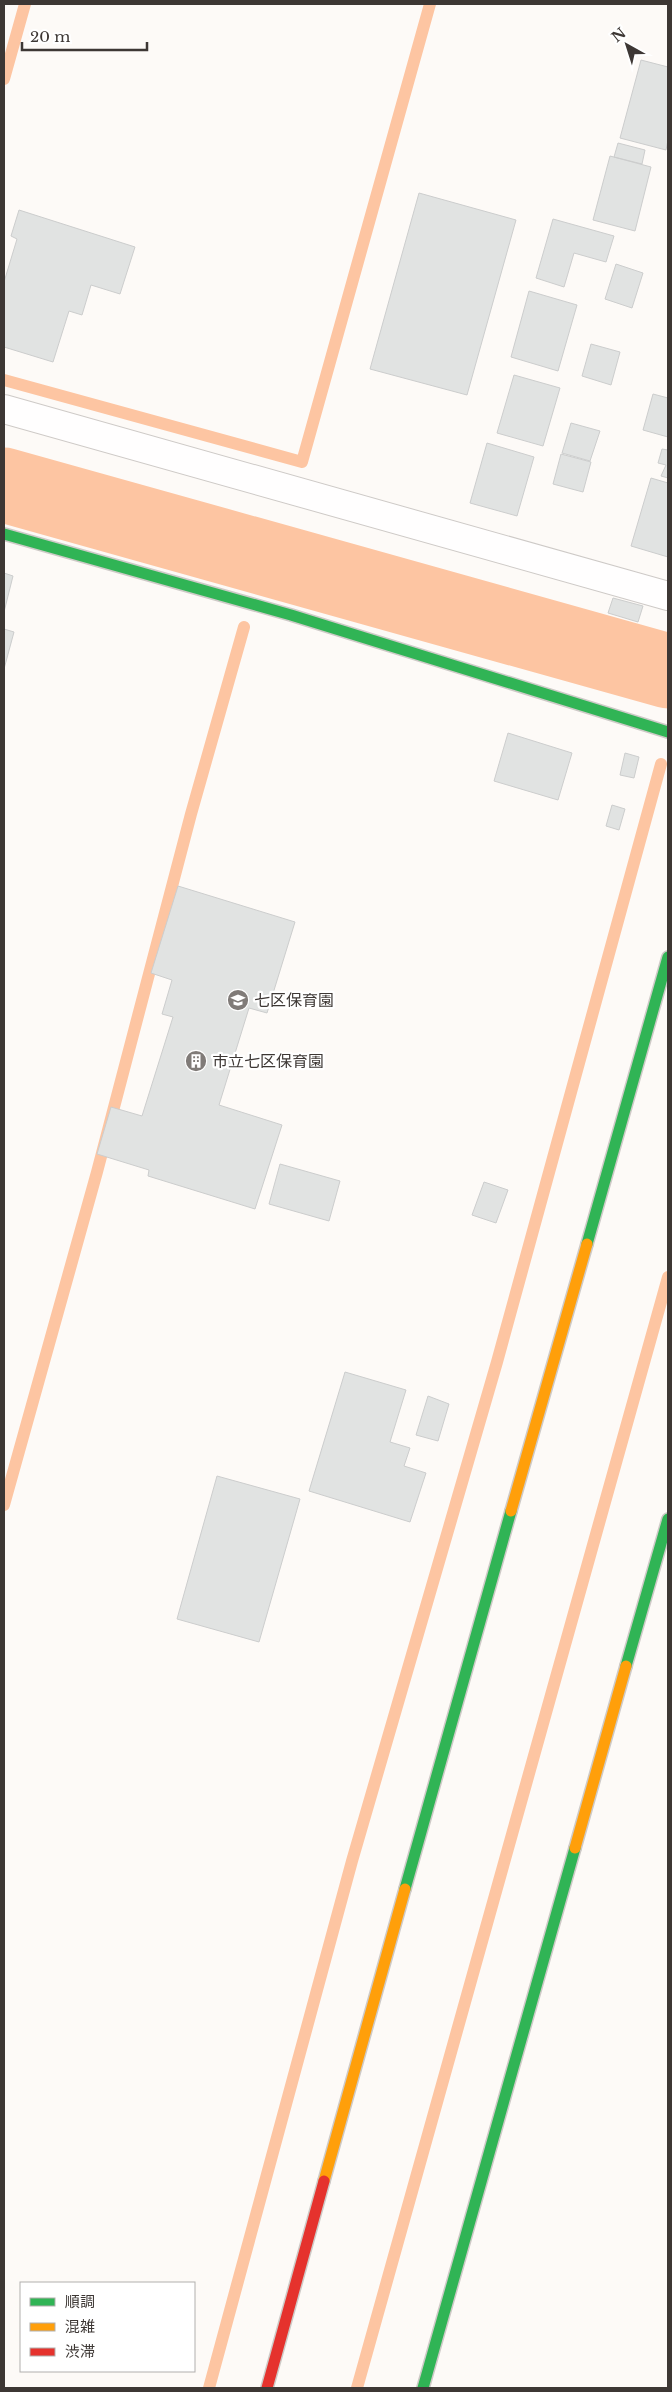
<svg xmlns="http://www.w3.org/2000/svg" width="672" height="2392" viewBox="0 0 672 2392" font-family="'Libre Baskerville','Noto Sans JP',serif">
<rect width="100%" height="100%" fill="#fdfaf7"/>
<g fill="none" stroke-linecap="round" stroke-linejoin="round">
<!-- stream -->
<path stroke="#fdc5a2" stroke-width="12" d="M4,79L25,4
M4,380L302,462L430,4
M260,575L264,558
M4,1505L97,1172L191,814L244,627
M209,2388L352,1861L497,1362L661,764
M357,2388L668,1277"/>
<!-- river -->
<path stroke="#fdc5a2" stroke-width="75" d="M4,485L668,671"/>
</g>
<!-- building -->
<path fill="#e1e3e2" stroke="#cccdcd" d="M641,60L668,67V140L666,150L620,138Z
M618,143L645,150L642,164L614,157Z
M610,156L651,167L635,231L593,220Z
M419,193L516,220L467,395L370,369Z
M19,210L135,247L120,294L91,285L82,315L69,311L53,362L4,347V282L17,239L11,236Z
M553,219L614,236L606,262L574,253L564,287L536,278Z
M616,264L643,273L632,308L605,299Z
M529,291L577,305L558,371L511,357Z
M591,344L620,352L611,385L582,376Z
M514,375L560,388L543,446L497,433Z
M653,394L668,398V437L643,430Z
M571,423L600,431L590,461L562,453Z
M487,443L534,457L517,516L470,503Z
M662,449L668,450V478L661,476L666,465L658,463Z
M561,454L591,462L583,492L553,484Z
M651,478L668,483V557L631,546Z
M4,573L13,576L4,612Z
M613,598L643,606L638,622L608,613Z
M4,629L14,632L4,669Z
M508,733L572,753L558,800L494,781Z
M625,753L639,757L634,778L620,775Z
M612,805L625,809L619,830L606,826Z
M178,886L295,922L267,1013L249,1008L219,1105L282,1125L255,1209L148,1176L149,1170L97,1154L111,1107L142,1116L173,1017L162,1014L172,980L151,973Z
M280,1164L340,1181L329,1221L269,1204Z
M484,1182L508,1190L496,1223L472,1215Z
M345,1372L406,1390L390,1442L410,1448L404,1466L426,1473L410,1522L309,1491Z
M428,1396L449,1404L438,1441L416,1435Z
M217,1476L300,1499L259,1642L177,1619Z"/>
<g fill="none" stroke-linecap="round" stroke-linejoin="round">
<!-- street casing -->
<g stroke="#cecac7" stroke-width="30">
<path id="street" d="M4,409L668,596"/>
</g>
<!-- fast casing -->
<g stroke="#cecac7" stroke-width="14">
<path id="fast" d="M4,534L291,615L668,732
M587,1244L668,957
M626,1666L668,1519
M405,1889L511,1511
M423,2388L575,1848"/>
</g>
<!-- slow casing -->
<g stroke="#cecac7" stroke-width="14">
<path id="slow" d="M511,1511L587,1244
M575,1848L626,1666
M324,2181L405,1889"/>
</g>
<!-- jam casing -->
<g stroke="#cecac7" stroke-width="14">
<path id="jam" d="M267,2388L324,2181"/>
</g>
<!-- street -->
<use href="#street" stroke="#fffefe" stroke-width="28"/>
<!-- fast -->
<use href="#fast" stroke="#30b455" stroke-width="11"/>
<!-- slow -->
<use href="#slow" stroke="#ff9f0a" stroke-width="11"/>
<!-- jam -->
<use href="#jam" stroke="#e5322d" stroke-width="11"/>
</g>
<!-- icons -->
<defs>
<g id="school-disc" transform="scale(1.125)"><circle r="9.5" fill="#807b78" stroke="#fff"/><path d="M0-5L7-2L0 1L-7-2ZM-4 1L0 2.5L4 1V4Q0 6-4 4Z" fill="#fff"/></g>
<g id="building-disc" transform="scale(1.125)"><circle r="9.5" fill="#807b78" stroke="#fff"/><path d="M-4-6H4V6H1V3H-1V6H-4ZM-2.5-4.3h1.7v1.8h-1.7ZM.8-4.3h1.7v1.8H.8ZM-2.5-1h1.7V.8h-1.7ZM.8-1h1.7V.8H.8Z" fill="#fff"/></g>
</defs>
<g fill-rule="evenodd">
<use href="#school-disc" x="238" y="1000"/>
<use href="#building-disc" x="196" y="1061"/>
</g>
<g text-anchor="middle" stroke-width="4.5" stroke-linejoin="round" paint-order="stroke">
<!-- poi labels -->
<g font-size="16" fill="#3d3734" stroke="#fff" text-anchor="start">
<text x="254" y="1006">七区保育園</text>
<text x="212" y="1067">市立七区保育園</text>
</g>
</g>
<!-- border -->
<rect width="672" height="2392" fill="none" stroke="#3d3734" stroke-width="10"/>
<!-- legend -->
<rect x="20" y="2282" width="175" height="90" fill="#ffffff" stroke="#b1afae"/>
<rect x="30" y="2298" width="25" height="8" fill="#30b455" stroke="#b1afae"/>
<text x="65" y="2307" font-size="15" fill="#3d3734">順調</text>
<rect x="30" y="2323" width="25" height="8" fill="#ff9f0a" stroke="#b1afae"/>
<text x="65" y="2332" font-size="15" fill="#3d3734">混雑</text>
<rect x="30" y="2348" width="25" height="8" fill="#e5322d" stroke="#b1afae"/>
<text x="65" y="2357" font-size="15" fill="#3d3734">渋滞</text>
<!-- north arrow -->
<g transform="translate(627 45) rotate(321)" stroke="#ffffff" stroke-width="4" paint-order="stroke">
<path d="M0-4L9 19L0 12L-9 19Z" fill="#3d3734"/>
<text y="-8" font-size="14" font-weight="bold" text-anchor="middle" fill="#3d3734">N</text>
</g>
<!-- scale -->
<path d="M22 42v8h125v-8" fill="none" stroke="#3d3734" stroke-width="2.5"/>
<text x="30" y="42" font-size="15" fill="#3d3734" stroke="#ffffff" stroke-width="4" paint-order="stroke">20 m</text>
</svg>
